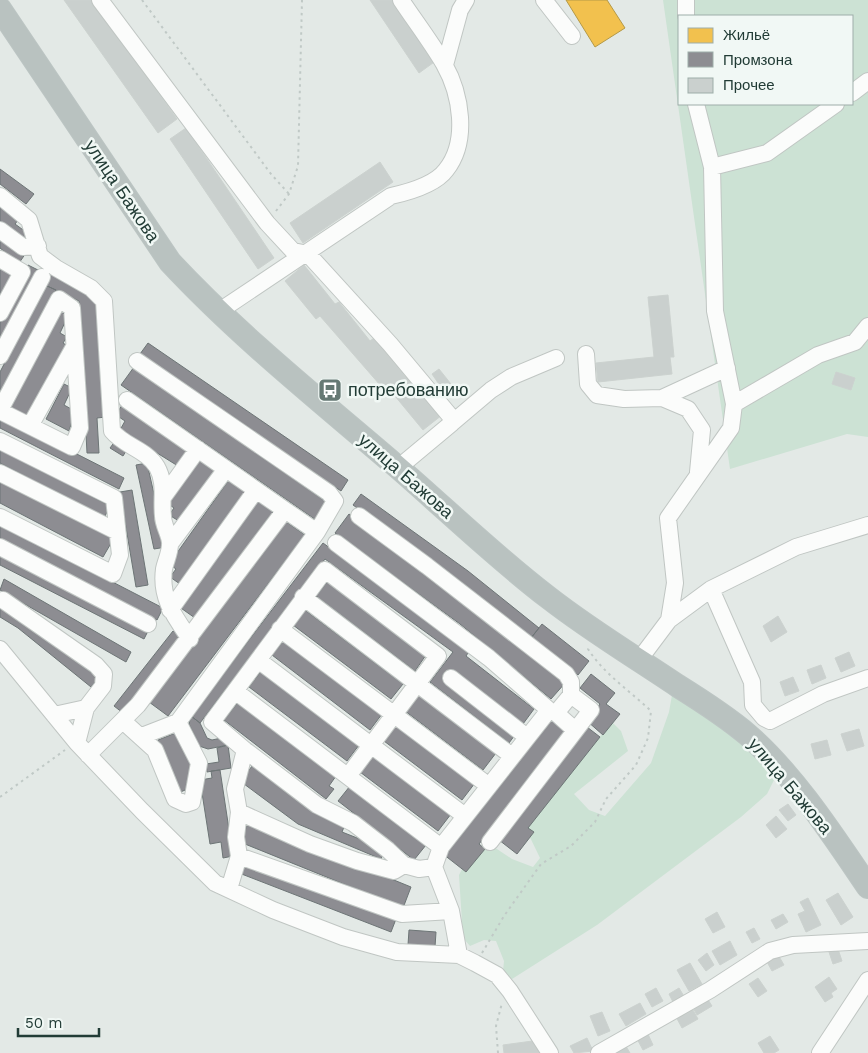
<svg xmlns="http://www.w3.org/2000/svg" width="868" height="1053" viewBox="0 0 868 1053" font-family="'Work Sans',sans-serif">
<rect width="100%" height="100%" fill="#e3e9e6"/>
<!-- green -->
<path fill="#cce2d4" fill-rule="evenodd" d="M663,0H868V437L847,434L730,469ZM679,16H852V104H679Z
M672,695L719,723L745,746L775,778L767,794L741,817L597,925L512,979L505,975L503,971L504,961L496,941L484,940L470,946L463,938L459,875L465,863L491,845L512,859L533,867L540,858L525,827L612,722L621,731L628,751L574,794L589,810L605,816L651,763L669,712Z"/>
<!-- homes -->
<path fill="#f2c14e" stroke="#b49947" d="M566,0H607L625,28L595,47Z"/>
<!-- industry -->
<path fill="#8d8d92" stroke="#6d7576" d="M0,169L34,194L26,204L0,184Z
M0,198L22,215L15,224L30,235L24,243L0,225Z
M0,234L26,253L19,263L0,248Z
M0,265L14,273L0,298Z
M28,265L40,271L0,346V318Z
M51,273L100,300L106,417L97,418L99,453H87L79,301L45,285Z
M45,285L56,290L0,398V372Z
M60,311L68,316L60,333L67,337L63,343L66,345L28,418L9,408Z
M148,343L348,480L341,491L140,354Z
M134,367L328,503L316,520L121,385Z
M64,384L72,388L64,405L75,411L69,431L46,419Z
M122,405L190,447L178,466L120,430L125,421L116,415Z
M0,415L124,478L119,489L0,428Z
M116,440L128,448L123,456L110,448Z
M0,448L110,506L104,518L0,463Z
M201,455L217,467L179,521L169,515L174,508L167,503Z
M147,463L166,547L154,549L136,465Z
M231,477L248,489L180,584L170,577L176,569L169,564Z
M0,479L114,538L103,557L0,503Z
M132,490L148,585L136,587L120,492Z
M361,494L468,571L539,628L531,638L460,581L353,505Z
M260,496L276,508L195,618L178,606Z
M349,514L474,607L566,682L551,699L460,624L335,533Z
M285,521L305,535L168,716L149,702Z
M0,524L163,608L157,620L0,539Z
M323,543L470,650L466,656L534,709L509,743L430,682L453,652L325,559L200,723L191,716Z
M0,552L149,629L144,639L0,565Z
M4,579L131,652L126,662L0,590Z
M328,581L426,655L415,671L316,596Z
M0,603L25,619L98,678L91,687L18,628L0,617Z
M305,610L403,684L391,699L293,625Z
M542,624L589,661L578,675L531,638Z
M173,631L182,638L123,713L114,706Z
M284,640L382,714L370,730L272,655Z
M261,671L359,745L347,761L249,687Z
M591,674L615,693L606,704L620,714L603,735L587,721L600,704L580,688Z
M418,694L496,753L483,770L405,711Z
M239,701L336,776L329,786L334,789L326,799L224,720Z
M191,716L200,723L207,738L212,740L226,737L228,745L208,749L199,746L189,724Z
M550,719L567,733L479,844L485,849L466,872L443,854Z
M397,724L475,783L462,800L384,741Z
M587,727L600,737L528,828L534,832L517,854L499,840Z
M178,732L196,778L187,782L190,788L178,793L158,740Z
M228,745L231,768L207,772L206,764L219,762L217,748Z
M373,755L451,814L438,831L360,772Z
M253,765L346,822L342,832L385,849L381,859L298,824L240,781Z
M220,770L233,856L223,858L221,842L210,844L200,780L212,778L211,771Z
M350,786L426,845L414,860L338,801Z
M249,821L411,887L403,908L240,842Z
M244,860L396,919L391,932L239,873Z
M409,930L436,932L435,947L408,945Z"/>
<!-- building -->
<path fill="#cad0ce" stroke="#ccd2cf" d="M64,0H93L177,119L158,133Z
M370,0H397L437,60L419,73Z
M186,128L274,258L258,269L170,139Z
M380,162L393,182L303,243L290,223Z
M304,265L335,304L339,302L370,341L374,338L406,377L409,374L442,415L423,430L390,390L387,393L320,316L316,319L285,281Z
M668,295L674,357H670L672,374L598,382L596,363L654,357L648,297Z
M439,369L451,384L443,390L432,374Z
M836,372L855,378L851,390L832,384Z
M778,616L787,632L771,642L763,626Z
M849,652L855,666L841,672L835,658Z
M821,665L826,678L812,684L807,670Z
M793,677L799,691L785,696L780,682Z
M859,729L864,746L847,751L841,734Z
M827,740L831,755L815,759L811,744Z
M788,804L796,815L788,821L779,810Z
M776,816L787,829L776,838L766,825Z
M838,893L853,917L841,925L826,900Z
M808,898L821,925L806,932L798,914L805,911L800,902Z
M717,912L725,927L713,933L705,919Z
M783,914L788,922L776,929L771,920Z
M754,928L760,939L752,943L746,932Z
M730,941L737,955L720,965L712,951Z
M837,946L842,961L833,964L828,949Z
M707,953L714,965L706,971L698,960Z
M777,953L784,965L772,971L766,960Z
M690,963L702,984L689,991L677,970Z
M829,977L837,989L831,993L833,997L825,1002L815,987Z
M758,978L767,991L758,997L749,984Z
M656,988L663,1001L652,1007L645,994Z
M679,988L685,998L674,1004L669,994Z
M705,995L712,1006L697,1015L691,1004Z
M640,1003L646,1014L626,1026L619,1014Z
M693,1010L698,1019L682,1028L675,1015L682,1011L684,1015Z
M602,1012L610,1031L598,1036L590,1016Z
M647,1032L653,1045L643,1050L636,1037Z
M770,1036L779,1050L774,1053H764L758,1043Z
M587,1038L593,1051L574,1053L570,1046Z
M540,1040L541,1053H504L503,1045Z
M624,1043L630,1053H611Z"/>
<g fill="none" stroke-linecap="round" stroke-linejoin="round">
<!-- minor casing -->
<g stroke="#c0c6c3" stroke-width="18">
<path id="minor" d="M100,0L267,223L293,251L308,254L390,344L451,417L452,423L398,468
M544,0L572,36
M686,0V16
M445,65L460,10L466,0
M852,93L868,81
M696,104L712,167L715,311L734,404
M712,167L767,153L836,104
M0,196L29,220L40,256L56,268L91,288L104,301L112,431C124,446 147,450 157,467C166,483 161,499 163,516C163,525 169,533 170,542C171,550 166,560 164,569C160,598 174,616 190,639
M0,230L23,247L38,246
M0,259L22,272L0,313
M218,312L391,196C409,192 435,185 446,170C469,141 461,94 444,64C431,42 415,21 401,0
M586,354L588,384L597,395L624,399L662,398L727,368
M0,356L42,277
M662,398L688,409L702,430L698,472
M127,400L285,510
M0,410L59,299L72,308L80,428L72,447L0,411
M452,423L491,390L511,377L556,358
M30,426L74,347
M0,441L114,498L120,555L113,574L0,517
M0,473L116,531
M164,496L198,449
M359,516L427,566L566,674L571,682V695L591,710L490,842
M336,543L489,658L549,710L441,847L434,867L451,911L459,955
M170,544L226,469
M0,547L148,624
M711,589L752,682L753,705L764,718L770,721L823,694L868,678
M303,597L512,756
M3,600L96,665L104,674L103,686L86,708L54,715
M170,610L256,490
M669,620L711,589L796,547L868,525
M280,629L489,786
M0,649L77,743L142,811L215,883L273,910L343,937L397,952L459,955L475,963L497,975L510,991L550,1053
M258,660L465,816
M639,660L669,620L675,583L668,518L731,428L734,404L818,355L855,342L868,326
M451,678L527,737
M235,691L441,847
M571,695L556,713L575,730
M124,722L155,750L175,799L186,804L192,802L199,763L178,722L317,532
M142,736L178,722
M77,743L86,708
M245,750L235,789L239,812L236,837L239,856L402,914L451,911
M88,755L138,705L285,510L317,532L335,501L329,493L137,361
M348,776L438,656L325,570L212,722L245,750L317,805L353,823L388,850L404,865L419,869L434,867
M239,812L310,844L357,861L394,871L404,865
M229,889L239,856
M599,1053L710,990L770,951L793,945L868,941
M820,1053L868,980"/>
</g>
<!-- highway casing -->
<g stroke="#bcc5c3" stroke-width="24">
<path id="highway" d="M0,9L170,262C239,336 318,399 395,465C446,509 495,557 549,598C590,630 635,657 678,686C702,701 727,717 748,735C794,775 834,837 868,887"/>
</g>
<!-- path -->
<path stroke="#c0c9c6" stroke-width="2" stroke-dasharray="2.5 4" stroke-linecap="butt" d="M142,0L271,174L289,194
M276,211L289,194L298,166L302,0
M0,797L65,750
M482,953L504,916L541,864L571,846L595,822L606,799L636,765L648,738L651,711C630,691 604,674 588,649L589,647
M498,1053L496,1026L502,1003"/>
<!-- minor -->
<use href="#minor" stroke="#fbfcfb" stroke-width="16"/>
<!-- highway -->
<use href="#highway" stroke="#b9c2c0" stroke-width="22"/>
</g>
<!-- icons -->
<defs>
<g id="bus-square" transform="scale(1.25)"><rect x="-9" y="-9" width="18" height="18" rx="4" fill="#667974" stroke="#f1f8f5"/><path d="M-5-6H5V4H4V6H2V4H-2V6H-4V4H-5ZM-3.5-4V0h7V-4ZM-3.5 1.2v1.5H-2V1.2ZM2 1.2v1.5H3.5V1.2Z" fill="#fff"/></g>
</defs>
<g fill-rule="evenodd">
<use href="#bus-square" x="330" y="390"/>
</g>
<g text-anchor="middle" stroke-width="5" stroke-linejoin="round" paint-order="stroke">
<!-- street labels -->
<g font-size="18" fill="#223c36" stroke="#f1f8f5">
<text transform="translate(122 191) rotate(56)" y="6">улица Бажова</text>
<text transform="translate(406 476) rotate(41)" y="6">улица Бажова</text>
<text transform="translate(790 786) rotate(50)" y="6">улица Бажова</text>
</g>
<!-- poi labels -->
<g font-size="18" fill="#223c36" stroke="#f1f8f5" text-anchor="start">
<text x="348" y="396">потребованию</text>
</g>
</g>
<!-- legend -->
<rect x="678" y="15" width="175" height="90" fill="#f1f8f5" stroke="#9eada9"/>
<rect x="688" y="28" width="25" height="15" fill="#f2c14e" stroke="#9eada9"/>
<text x="723" y="40" font-size="15" fill="#223c36">Жильё</text>
<rect x="688" y="52" width="25" height="15" fill="#8d8d92" stroke="#9eada9"/>
<text x="723" y="65" font-size="15" fill="#223c36">Промзона</text>
<rect x="688" y="78" width="25" height="15" fill="#cad0ce" stroke="#9eada9"/>
<text x="723" y="90" font-size="15" fill="#223c36">Прочее</text>
<!-- scale -->
<path d="M18 1028v8h81v-8" fill="none" stroke="#223c36" stroke-width="2.5"/>
<text x="25" y="1028" font-size="15" fill="#223c36" stroke="#f1f8f5" stroke-width="4" paint-order="stroke">50 m</text>
</svg>
